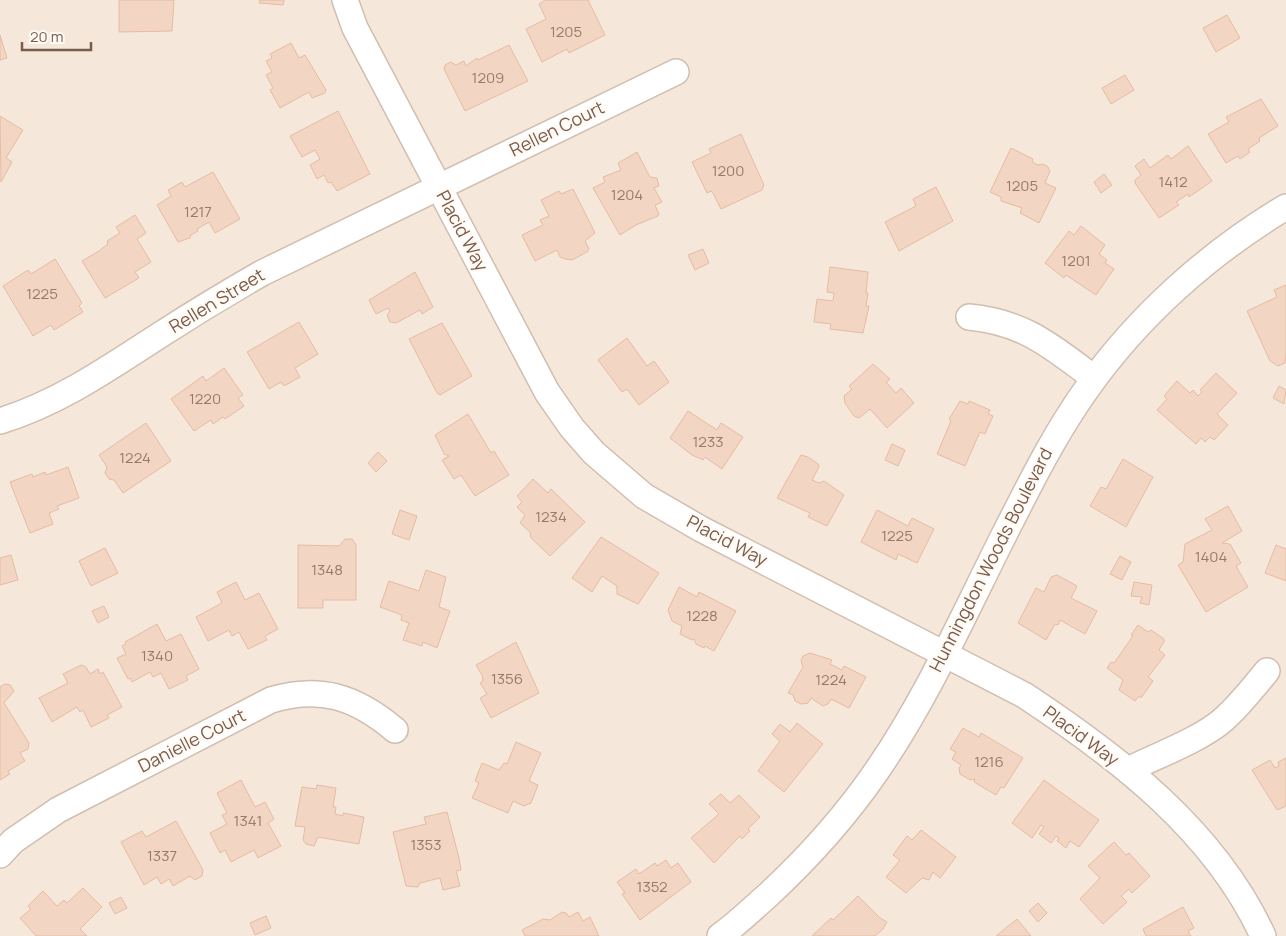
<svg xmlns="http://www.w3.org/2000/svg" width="1286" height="936" viewBox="0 0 1286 936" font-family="Manrope,sans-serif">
<rect width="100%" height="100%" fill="#fdf6ec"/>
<!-- residential -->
<path fill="#f5e8da" d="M0,0H1286V936H0Z"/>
<!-- building -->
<path fill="#f3d5c3" stroke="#e6bba3" d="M119,0H174L172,31L119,32Z
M260,0H284L283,5L259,3Z
M588,0L605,35L569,53L567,49L542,62L526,29L546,19L539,4L545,0Z
M1227,15L1240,38L1216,52L1203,28Z
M0,35L7,58L0,60Z
M291,43L299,58L305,55L326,90L325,93L312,98L309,92L280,108L270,90L273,88L266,75L272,72L266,61L272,58L270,54Z
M509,45L528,81L465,111L444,69L445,65L451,62L456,65L464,61L466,66L477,58L478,60Z
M1125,75L1134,90L1111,104L1102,88Z
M1261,99L1278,126L1259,138L1260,141L1248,149L1250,152L1240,159L1238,156L1226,163L1208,134L1229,122L1226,117Z
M338,111L370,174L337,191L331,182L328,183L324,175L317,179L310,165L320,159L315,150L302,157L290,136Z
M0,116L23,130L6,158L12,162L1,182Z
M741,134L764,185L762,190L721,209L713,193L711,191L707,193L692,162L711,153L709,149Z
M1188,146L1212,181L1189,197L1188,194L1176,202L1179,205L1159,218L1135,183V180L1141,175L1135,166L1144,159L1150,168L1168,155L1171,159Z
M1011,148L1033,159L1032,162L1038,165L1043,164L1048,167L1050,171L1045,183L1056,188L1039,223L1020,213L1022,208L1001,201V197L990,192Z
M637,152L650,177L657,178L659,186L654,188L662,202L655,205L659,214L658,216L636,225L620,235L593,188L605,182L603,177L621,170L618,163Z
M213,172L240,219L215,233L209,222L197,229L198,231L191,235L190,238L178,242L157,205L171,196L168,190L182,182L185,187Z
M1104,174L1112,185L1101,193L1094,182Z
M936,187L953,221L899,251L885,222L916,206L913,199Z
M573,189L595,233L585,241L589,249L587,252L572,260L565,259L560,257L557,250L535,261L522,235L543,225L540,220L549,216L541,200L559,191L561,194Z
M135,215L146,233L137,239L151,262L135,272L139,278L105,298L82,261L99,251L108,244L107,241L120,233L116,227Z
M1081,226L1105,245L1099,254L1107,260L1105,263L1114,269L1096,295L1066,275L1064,278L1045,263L1069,231L1074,235Z
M703,249L709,263L695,270L688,255Z
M55,259L82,303L79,306L83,312L54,330L51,325L33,336L3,286L28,270L31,274Z
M830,267L868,272L866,293H868L866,306H869L863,333L830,329L831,324L814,322L817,299L833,301L834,293L827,292Z
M415,272L433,307L422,314L420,310L396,323L390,322L387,315L390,311L388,308L376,314L369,300Z
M1286,285V354L1285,363L1278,366L1270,361L1247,311L1277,297L1274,290Z
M299,322L318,354L295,368L300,377L284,386L281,382L269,389L247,352Z
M442,323L472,376L440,395L437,393L409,339Z
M627,338L647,366L654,361L669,382L639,405L627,389L622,392L598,360Z
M873,364L890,379L886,382L896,393L901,388L914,403L887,428L870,409L859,418L854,416L845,403L844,396L852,389L849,386Z
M224,368L243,395L238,398L244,406L225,419L223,417L213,424L211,420L194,431L171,399L203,376L206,381Z
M1216,373L1237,393L1217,414L1228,425L1214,440L1210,437L1205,442L1201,438L1196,444L1157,410L1167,399L1164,396L1177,381L1190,393L1193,390L1198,396L1202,392L1200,390Z
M1279,386L1286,390L1284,404L1273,398Z
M960,401L968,404L969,401L990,410L988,414L993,416L985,434L980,432L965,466L937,454L951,421L949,419Z
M688,411L717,430L721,423L743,437L722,469L705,457L703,460L692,455L670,438Z
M468,414L491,453L494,451L509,475L475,496L461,475L454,479L442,460L449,456L444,454L435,435Z
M146,423L171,461L123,493L114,480L109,479L105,473L107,467L99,455Z
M892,444L905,450L898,466L885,460Z
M378,452L387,461L376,472L368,463Z
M801,455L808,457L818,464L819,467L812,480L819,483L824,481L844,495L827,526L808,517L810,513L777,498Z
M1123,459L1153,477L1126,527L1090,506L1101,487L1106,489Z
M68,467L79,498L57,506L59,509L49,513L53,524L30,533L10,482L32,474L33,477L45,472L46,475Z
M533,479L548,493L551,489L585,522L550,556L531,538L530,532L520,523L525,515L517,507L522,502L517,496Z
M1228,506L1242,531L1222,543L1230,544L1241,563L1236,566L1248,587L1206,612L1178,565L1183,562L1185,544L1212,530L1205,519Z
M400,510L417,516L409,540L392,534Z
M877,510L908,526L912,518L934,529L917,563L898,554L896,560L861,542Z
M601,537L659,573L638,604L617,594V586L602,576L592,592L572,578Z
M345,539H352L356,545V600H323V608H298V545L339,546Z
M1276,545L1286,549V581L1265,573Z
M105,548L118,573L91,586L79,561Z
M11,555L18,580L0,585V558Z
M1120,556L1131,562L1122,580L1110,574Z
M426,570L446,577L439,607L450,611L437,648L423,642L422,646L403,640L409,623L401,620L402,615L380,607L389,581L419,591Z
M1057,575L1077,586L1071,598L1097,611L1085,634L1060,620L1058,625L1055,624L1046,640L1018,623L1036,588L1044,592L1051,577Z
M236,582L245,600L259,593L278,629L265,636L267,640L248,649L239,632L232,636L229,630L208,641L196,617L222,603L217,592Z
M1134,582L1152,585L1149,605L1140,603L1142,597L1131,596Z
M679,587L697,597L699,592L736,611L714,651L705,646L704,648L696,644L694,639L692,640L680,634L682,626L672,621L668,610Z
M104,606L109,617L98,623L92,611Z
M157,624L166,641L181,634L199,669L186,676L188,680L169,689L161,673L153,677L150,672L132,682L130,678L128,679L117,658L126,654L122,646L126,644L125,642Z
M1138,625L1148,632L1151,630L1164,639V642L1159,650L1165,655L1148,677L1153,681L1141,698L1139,696L1135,701L1119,690L1123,680L1107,668L1111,662L1114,663L1133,636L1131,635Z
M516,642L539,693L491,718L480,698L487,694L480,683L483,681L482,675L476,665Z
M810,653L832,660L830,664L842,670L844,666L866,677L849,708L831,699L828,704L823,706L811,698L808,703L801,704L795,701L793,695L788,693L803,667L801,661L803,656Z
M81,665L86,667L90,674L98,669L100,674L103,672L122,707L107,715L109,718L91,727L83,710L80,712L77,707L52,722L39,698L68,683L63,674Z
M5,684L10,685L14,691L4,703L29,743L28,749L20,753L25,761L8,771L10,774L0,780V687Z
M797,723L823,744L784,792L758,771L780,741L772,734L780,724L790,732Z
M963,728L979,737L981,733L1023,758L1004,788L1001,787L996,795L974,782L975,779L970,780L960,774L959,768L961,765L952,759L956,752L950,749Z
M516,742L541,753L529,781L538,785L531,803L524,806L513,801L508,813L472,798L479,783L475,781L482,763L499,770L504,763L507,764Z
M1286,758V806L1277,810L1252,770L1270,760L1275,768L1279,766L1278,762Z
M241,780L255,807L265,802L274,819L268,823L281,846L258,858L254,850L231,862L225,850L220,853L210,833L227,824L222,815L227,813L217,793Z
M1044,780L1099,820L1079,847L1070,841L1066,848L1057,841L1059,838L1056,836L1051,843L1039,834L1044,827L1041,825L1032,838L1012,823Z
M317,785L336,788L333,807H336L335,814L343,816V813L364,817L359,844L318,837L314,846L306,844L303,840L305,827L295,826L302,787L316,789Z
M721,794L730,803L739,795L760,817L748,829L750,831L742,839L740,836L714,863L691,838L719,814L709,804Z
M447,812L459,858L461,870L456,871L460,886L443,890L440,878L420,883L418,887L406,886L393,832L426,824L424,817Z
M176,821L203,870L202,876L195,880L190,876L173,886L169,879L161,884L157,877L144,885L121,842L142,831L146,837Z
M921,830L956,857L940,878L933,872L929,880L922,878L906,893L886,877L900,860L893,855L907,836L912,840Z
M1114,842L1126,855L1129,853L1150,876L1132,893L1129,889L1121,896L1127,902L1103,924L1080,899L1100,878L1088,866Z
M666,860L671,868L678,863L691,882L640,920L622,894L625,893L617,882L636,869L639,874L655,863L657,866Z
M83,888L102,907L80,929L87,936H36L20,918L31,909L28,906L43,891L57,906L64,900L67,903Z
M858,896L880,918L887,922L883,929L875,936H812L831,918L833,920Z
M121,897L127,908L115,914L109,903Z
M1038,903L1047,913L1038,922L1029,911Z
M1183,907L1194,928L1188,931L1191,936H1146L1143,929Z
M562,912L566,913L569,917L578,912L583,921L590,917L599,936H525L522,930L543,919L550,920Z
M266,916L271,928L255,935L250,923Z
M1017,919L1031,936H996Z"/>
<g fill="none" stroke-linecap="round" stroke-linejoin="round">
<!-- street casing -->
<g stroke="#d1beb0" stroke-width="28">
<path id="street" d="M345,0L355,28L547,392L572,428L594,453L644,496L701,529L1024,695C1118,757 1215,831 1263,936
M969,317C1024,322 1051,346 1094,378
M0,421C59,403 109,368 160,335C194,313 227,293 262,273L676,72
M1128,770C1158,755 1198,741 1223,720C1240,705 1253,688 1267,671
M0,855L13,841L58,810L271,700C320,685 356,697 395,730
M720,936C737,924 751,910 767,896C808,858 846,816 878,769C928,696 965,612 1005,533C1030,484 1054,435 1086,390C1138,316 1209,253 1286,207"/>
</g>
<!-- street -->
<use href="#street" stroke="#fff" stroke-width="25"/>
</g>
<g text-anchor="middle" stroke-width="4.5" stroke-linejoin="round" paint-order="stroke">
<!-- number labels -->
<g font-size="15" fill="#987a6a">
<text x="566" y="37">1205</text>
<text x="488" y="83">1209</text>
<text x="728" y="176">1200</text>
<text x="1173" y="187">1412</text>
<text x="1022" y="191">1205</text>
<text x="627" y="200">1204</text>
<text x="198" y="217">1217</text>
<text x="1076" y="266">1201</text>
<text x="42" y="299">1225</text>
<text x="205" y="404">1220</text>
<text x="708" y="447">1233</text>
<text x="135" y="463">1224</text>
<text x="551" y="522">1234</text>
<text x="897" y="541">1225</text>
<text x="1211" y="562">1404</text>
<text x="327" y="575">1348</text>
<text x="702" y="621">1228</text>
<text x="157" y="661">1340</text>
<text x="507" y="684">1356</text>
<text x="831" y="685">1224</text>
<text x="989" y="767">1216</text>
<text x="248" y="826">1341</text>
<text x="426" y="850">1353</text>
<text x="162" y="861">1337</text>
<text x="652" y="892">1352</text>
</g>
<!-- street labels -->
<g font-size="18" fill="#7a5c4d" stroke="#fffaf3">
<text transform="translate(557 129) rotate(-26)" y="6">Rellen Court</text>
<text transform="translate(462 231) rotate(62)" y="6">Placid Way</text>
<text transform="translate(217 301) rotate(-31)" y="6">Rellen Street</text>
<text transform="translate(727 541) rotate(28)" y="6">Placid Way</text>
<text transform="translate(991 560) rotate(-63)" y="6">Hunningdon Woods Boulevard</text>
<text transform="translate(1081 736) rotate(36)" y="6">Placid Way</text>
<text transform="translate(192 741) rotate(-27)" y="6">Danielle Court</text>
</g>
</g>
<!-- scale -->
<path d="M22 42v8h69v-8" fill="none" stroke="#7a5c4d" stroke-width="2.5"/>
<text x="30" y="42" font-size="15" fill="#7a5c4d" stroke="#fffaf3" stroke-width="4" paint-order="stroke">20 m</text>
</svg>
